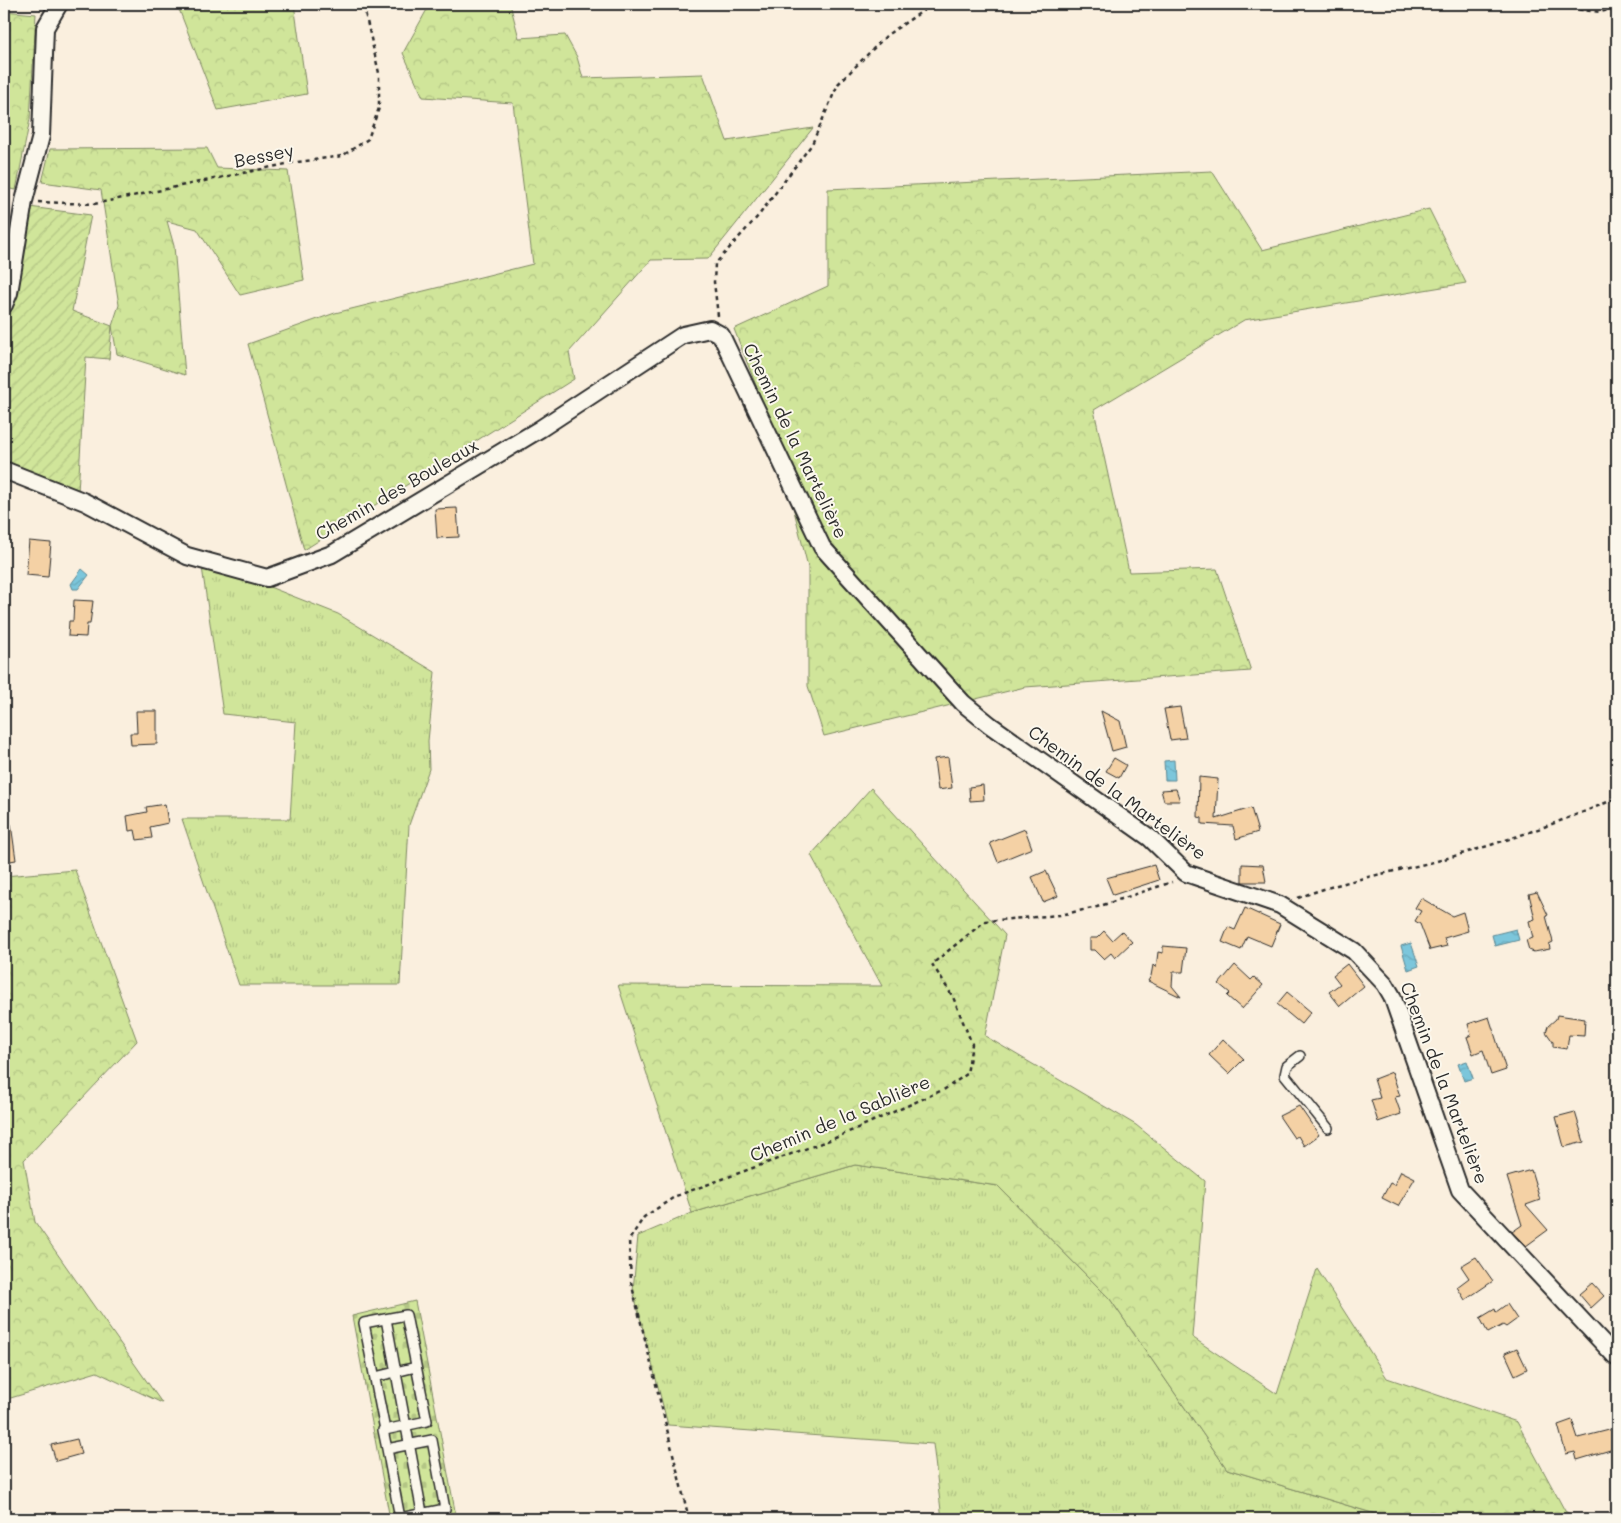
<svg xmlns="http://www.w3.org/2000/svg" width="1621" height="1523" viewBox="0 0 1621 1523" font-family="Mali,sans-serif">
<defs>
<pattern id="grass-tufts" width="24" height="20" patternUnits="userSpaceOnUse" patternTransform="scale(1.25)"><rect width="24" height="20" fill="#d0e59a"/><path d="M3 7l-1-3M5 7V3M7 7l1-3M15 17l-1-3M17 17v-4M19 17l1-3" fill="none" stroke="#b3c585"/></pattern>
<pattern id="forest-crowns" width="20" height="18" patternUnits="userSpaceOnUse" patternTransform="scale(1.25)"><rect width="20" height="18" fill="#d0e59a"/><path d="M2 6a3 3 0 1 1 6 0M12 15a3 3 0 1 1 6 0" fill="none" stroke="#b3c585"/></pattern>
<pattern id="cemetery-stones" width="16" height="16" patternUnits="userSpaceOnUse" patternTransform="scale(1.25)"><rect width="16" height="16" fill="#d0e59a"/><path d="M2 7V4a2 2 0 0 1 4 0v3zM10 15v-3a2 2 0 0 1 4 0v3z" fill="#b3c585"/></pattern>
<pattern id="garden-furrows" width="10" height="10" patternUnits="userSpaceOnUse" patternTransform="scale(1.25)"><rect width="10" height="10" fill="#d0e59a"/><path d="M-1 1l2-2M0 10L10 0M9 11l2-2" fill="none" stroke="#b3c585"/></pattern>
<pattern id="water-waves" width="16" height="10" patternUnits="userSpaceOnUse" patternTransform="scale(1.25)"><rect width="16" height="10" fill="#7bc6db"/><path d="M0 5q4-4 8 0t8 0" fill="none" stroke="#6aaabc"/></pattern>
</defs>
<rect width="100%" height="100%" fill="#faefde"/>
<filter id="ink" filterUnits="userSpaceOnUse"><feTurbulence type="fractalNoise" baseFrequency=".02" numOctaves="2"/><feDisplacementMap in="SourceGraphic" scale="10" xChannelSelector="R" yChannelSelector="G"/><feConvolveMatrix kernelMatrix="1 2 1 2 8 2 1 2 1" color-interpolation-filters="sRGB"/></filter>
<g filter="url(#ink)">
<!-- grass -->
<path fill="url(#grass-tufts)" stroke="#7e8862" d="M201,560L338,614L435,672L428,741L429,769L409,825L400,985H239L182,819H290L296,722L223,714Z
M855,1165L998,1186L1110,1299L1227,1469L1392,1519H942L933,1444L668,1425L633,1291L638,1236L692,1213Z"/>
<!-- forest -->
<path fill="url(#forest-crowns)" stroke="#7e8862" d="M177,4H294L307,94L218,110Z
M430,4H510L519,38L565,35L577,57L583,78L703,74L727,141L813,128L708,259L651,260L569,352L574,379L304,550L248,344L335,313L533,264L513,103L423,97L403,53Z
M4,11L36,14L30,119L16,190L4,188Z
M207,148L217,168L288,171L304,280L240,295L197,229L167,221L174,246L185,375L117,354L112,326L119,305L101,190L42,182L50,149Z
M1212,171L1262,250L1429,209L1466,283L1244,320L1094,410L1129,572L1217,569L1251,671L1025,687L824,736L808,686V567L775,434L734,329L828,286V189Z
M871,788L1005,935L985,1036L1136,1125L1205,1181L1192,1337L1277,1394L1317,1269L1387,1378L1517,1422L1565,1511L1576,1519H1392L1227,1469L1110,1299L998,1186L855,1165L692,1213L618,985L882,986L811,855Z
M75,870L137,1041L24,1160L35,1222L162,1403L97,1372L4,1400V876Z"/>
<!-- cemetery -->
<path fill="url(#cemetery-stones)" stroke="#7e8862" d="M415,1301L456,1516L438,1519H390L352,1316Z"/>
<!-- garden -->
<path fill="url(#garden-furrows)" stroke="#7e8862" d="M29,207L91,215L72,311L112,326L109,359L86,357L78,492L4,464V320L13,291Z"/>
<!-- water -->
<path fill="url(#water-waves)" stroke="#5b8895" d="M82,569L89,575L78,589H73L71,584Z
M1174,760L1175,780H1165L1164,761Z
M1516,929L1519,940L1495,946L1492,935Z
M1411,943L1419,966L1408,970L1401,946Z
M1467,1061L1473,1078L1464,1081L1458,1064Z"/>
<!-- building -->
<path fill="#f4d1a5" stroke="#2b2b2b" d="M457,508L459,537L437,538L435,509Z
M29,541L51,543L48,577L26,575Z
M74,600L93,601L90,624H87L86,637L68,636L69,621H73Z
M1180,707L1186,738L1170,740L1164,709Z
M136,711H157V744L131,745L130,733H137Z
M1101,711L1120,721L1126,747L1112,751Z
M948,757L952,788L938,790L934,759Z
M1114,758L1126,765L1119,778L1106,771Z
M1199,777L1218,779L1216,819L1251,808L1258,832L1236,839L1233,826L1202,824V818L1198,817Z
M983,785L984,800L970,801L969,787Z
M1176,789L1180,801H1164L1161,790Z
M165,804L168,823L150,827L152,838L137,840L135,830L129,831L127,816L147,812L146,807Z
M11,824L16,860L4,862V825Z
M1025,829L1032,848L998,862L990,843Z
M1242,864L1263,865L1266,882H1242Z
M1154,865L1159,880L1113,895L1106,878Z
M1046,871L1058,896L1043,902L1032,877Z
M1537,892L1548,915L1546,916L1553,942L1549,944L1550,949L1534,952L1529,950L1526,940L1533,938L1529,921L1535,919L1529,894Z
M1421,898L1452,916L1463,912L1468,931L1444,938L1447,946L1430,950L1420,924L1415,921L1421,911L1415,908Z
M1245,908L1280,924L1271,946L1247,936L1241,950L1222,942L1228,927L1235,930Z
M1104,931L1112,940L1122,931L1132,942L1115,958L1111,953L1104,959L1095,950H1090V938H1097Z
M1163,946L1186,948L1183,972H1173L1172,986L1181,997L1148,981L1151,976L1153,965L1156,968L1158,952L1163,953Z
M1347,964L1364,986L1340,1006L1329,992L1340,984L1333,975Z
M1235,965L1251,980L1254,977L1263,985L1242,1009L1227,996L1230,993L1219,984Z
M1287,992L1311,1012L1301,1024L1277,1004Z
M1557,1015L1585,1019L1584,1036L1569,1035L1567,1049L1553,1047V1042L1546,1032L1548,1026L1556,1019Z
M1489,1017L1506,1070L1491,1075L1483,1050L1473,1054L1467,1037L1471,1035L1468,1024Z
M1223,1039L1244,1059L1229,1074L1209,1055Z
M1392,1072L1400,1096L1395,1097L1401,1114L1378,1122L1371,1100L1380,1098L1374,1079Z
M1299,1106L1319,1135L1304,1146L1298,1136L1294,1138L1279,1116Z
M1575,1112L1584,1142L1564,1147L1556,1117Z
M1531,1170L1540,1200L1526,1205L1548,1230L1526,1246L1512,1232L1522,1225L1507,1177Z
M1401,1171L1415,1178L1398,1206L1382,1198L1390,1183L1394,1185Z
M1476,1257L1493,1281L1465,1300L1457,1287L1469,1278L1461,1266Z
M1592,1283L1604,1296L1591,1308L1579,1294Z
M1507,1304L1517,1319L1506,1327L1503,1325L1488,1333L1480,1318L1495,1309L1496,1312Z
M1517,1348L1527,1369L1515,1375L1505,1353Z
M1572,1420L1578,1438L1617,1428V1448L1577,1460L1575,1452L1566,1454L1558,1425Z
M77,1439L81,1454L56,1461L51,1445Z"/>
<g fill="none" stroke-linecap="round" stroke-linejoin="round">
<!-- lane casing -->
<g stroke="#2b2b2b" stroke-width="12">
<path id="lane" d="M1300,1056L1287,1066L1285,1075L1328,1128
M406,1315L427,1421L385,1430L364,1323Z
M386,1319L423,1518
M375,1377L416,1367
M385,1430H383L387,1449
M432,1440L445,1509L400,1518L387,1449Z"/>
</g>
<!-- street casing -->
<g stroke="#2b2b2b" stroke-width="20">
<path id="street" d="M4,305L9,293L24,201L41,136L45,28L59,4
M4,470L85,502L187,556L267,578L332,554L540,429L683,335L710,329L721,335L822,547L963,703L990,725L1150,838L1186,873L1280,905L1354,951L1385,984L1392,996L1460,1190L1617,1358"/>
</g>
<!-- path -->
<path stroke="#2b2b2b" stroke-width="2.5" stroke-dasharray="4 4" stroke-linecap="butt" d="M1531,4L1600,12L1617,8
M38,202L94,204L291,163L342,156L368,139L379,108V73L363,4
M718,316L714,282L715,264L759,215L812,144L838,84L887,35L933,4
M1298,898C1344,880 1390,873 1437,861C1498,844 1559,823 1617,798
M689,1519L631,1282L629,1240L644,1217L676,1196L835,1138L945,1089L967,1074L972,1044L953,997L932,964L985,921L1060,915L1097,907L1172,882"/>
<!-- lane -->
<use href="#lane" stroke="#fbf7ec" stroke-width="9"/>
<!-- street -->
<use href="#street" stroke="#fbf7ec" stroke-width="16"/>
</g>
</g>
<g text-anchor="middle" stroke-width="4" stroke-linejoin="round" paint-order="stroke">
<!-- street labels -->
<g font-size="18" fill="#2b2b2b" stroke="#fbf7ec">
<text transform="translate(264 156) rotate(-11)" y="6">Bessey</text>
<text transform="translate(795 441) rotate(64)" y="6">Chemin de la Martelière</text>
<text transform="translate(397 490) rotate(-30)" y="6">Chemin des Bouleaux</text>
<text transform="translate(1117 793) rotate(36)" y="6">Chemin de la Martelière</text>
<text transform="translate(1444 1083) rotate(69)" y="6">Chemin de la Martelière</text>
<text transform="translate(840 1119) rotate(-23)" y="6">Chemin de la Sablière</text>
</g>
</g>
<!-- margin -->
<rect width="1621" height="1523" fill="none" stroke="#fbf7ec" stroke-width="20"/>
<rect x="10" y="10" width="1601" height="1503" fill="none" stroke="#2b2b2b" stroke-width="2" filter="url(#ink)"/>
</svg>
